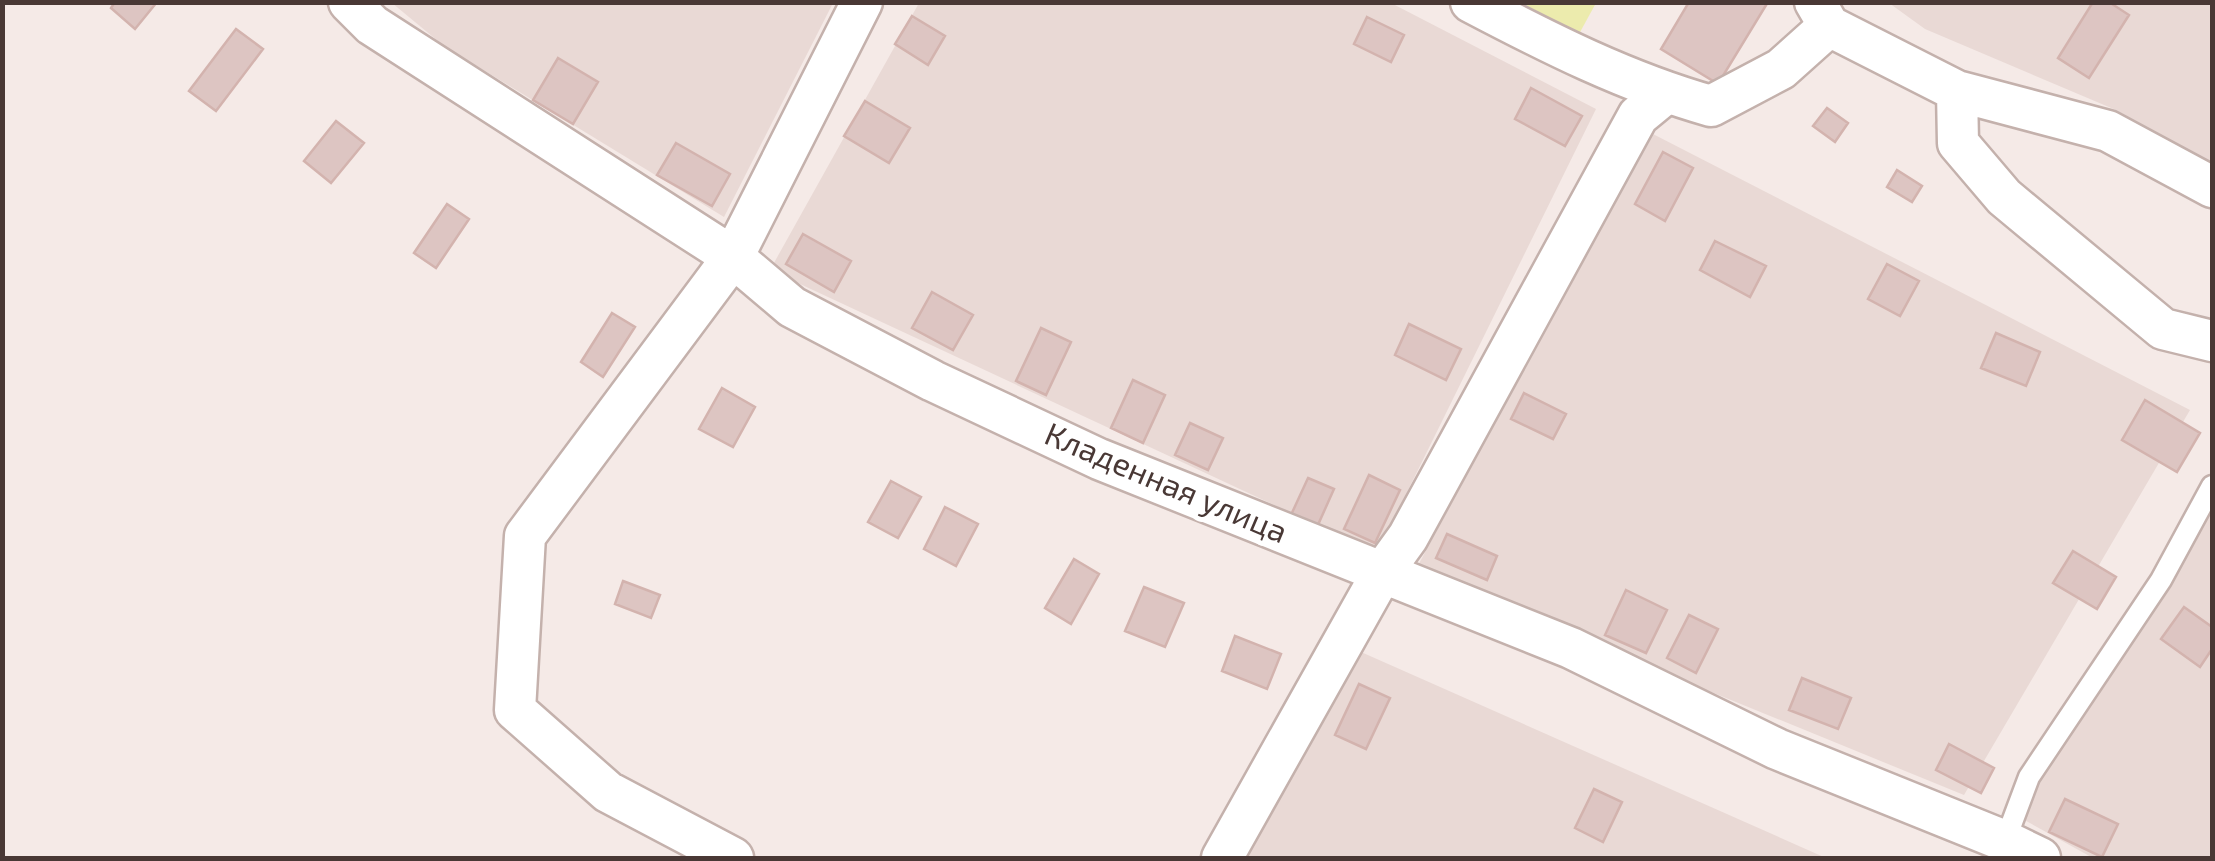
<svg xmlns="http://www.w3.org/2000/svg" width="2215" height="861" viewBox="0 0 2215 861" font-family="'Exo 2',sans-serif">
<rect width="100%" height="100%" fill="#f5eae7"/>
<!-- residential -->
<path fill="#e9d9d5" d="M392,3H833L724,217L444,46Z
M919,3H1391L1596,109L1377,553L770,270Z
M1889,3H2212V165L2116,110L1925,29Z
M1651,133L2190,410L1964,795L1415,571Z
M2212,495V858H2093L2019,817Z
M1352,648L1826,858H1239Z"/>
<!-- green -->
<path fill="#ecebad" d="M1522,3H1596L1579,34Z"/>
<!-- building -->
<path fill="#ddc5c2" stroke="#d3b3ae" stroke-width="2.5" d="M115,2H157L135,29L111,8Z
M1689,2H1768L1718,84L1661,49Z
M2093,2H2109L2129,15L2089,78L2058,58Z
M912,16L945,36L928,65L895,44Z
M1367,17L1404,35L1391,62L1354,44Z
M236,29L263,49L216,111L189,91Z
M558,58L598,82L573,124L533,100Z
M1531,88L1582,116L1565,146L1515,119Z
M865,101L910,128L889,163L844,136Z
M1827,108L1848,123L1835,142L1813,126Z
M336,121L364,143L331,183L304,161Z
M676,143L730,174L712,206L657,175Z
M1663,152L1693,168L1665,221L1635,204Z
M1897,170L1922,186L1912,202L1887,187Z
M447,204L469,219L436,268L414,253Z
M803,234L851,261L834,292L786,264Z
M1715,241L1766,266L1750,297L1700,270Z
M1887,264L1919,281L1900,316L1868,299Z
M932,292L973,315L953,350L912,328Z
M612,313L635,327L603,377L581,362Z
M1409,324L1461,349L1446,380L1395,355Z
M1041,328L1071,342L1046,395L1016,381Z
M1996,333L2040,352L2026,386L1981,368Z
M1133,380L1165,395L1143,443L1111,428Z
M722,388L755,407L733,447L699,429Z
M1524,393L1566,414L1553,439L1511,419Z
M2145,400L2200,433L2177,472L2122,440Z
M1190,423L1223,438L1208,470L1175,455Z
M1369,475L1400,490L1375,543L1344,529Z
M1308,478L1334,489L1317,527L1291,515Z
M891,481L921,497L898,538L868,522Z
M945,507L978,524L956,566L924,549Z
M1447,534L1497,556L1487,580L1436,558Z
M2073,551L2116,577L2097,609L2053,583Z
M1074,559L1099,574L1071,624L1045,608Z
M623,581L660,595L651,618L615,604Z
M1144,587L1184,603L1165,647L1125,631Z
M1626,590L1667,610L1646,653L1605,635Z
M2184,607L2212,627V649L2200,667L2161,639Z
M1689,615L1718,629L1696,673L1667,658Z
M1235,636L1281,654L1267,689L1222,671Z
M1802,678L1851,698L1838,729L1789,710Z
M1359,684L1390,698L1366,749L1335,735Z
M1949,744L1994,768L1981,793L1936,770Z
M1594,789L1622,802L1603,842L1575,828Z
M2065,799L2118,824L2102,857L2049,832Z"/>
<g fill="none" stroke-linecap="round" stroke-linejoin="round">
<!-- service casing -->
<g stroke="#c4b1ac" stroke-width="25">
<path id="service" d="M2005,841L2029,777L2161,580L2212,486"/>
</g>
<!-- minor casing -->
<g stroke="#c4b1ac" stroke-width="45">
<path id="minor" d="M349,2L372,25L733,257L792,307L933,381L1099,459L1571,648L1777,749L2005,841L2040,858
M1471,2C1549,43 1626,82 1711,106L1781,69L1829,26
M1815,2L1829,26L1957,91L2108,131L2212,187
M1957,91L1958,143L2004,197L2163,329L2212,341
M733,858L608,792L515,710L525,536L733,257L862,2
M1222,858L1382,573L1408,537L1638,116L1666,93"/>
</g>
<!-- service -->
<use href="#service" stroke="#fff" stroke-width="20"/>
<!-- minor -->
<use href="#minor" stroke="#fff" stroke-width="40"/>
</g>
<g text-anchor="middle" stroke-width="10" stroke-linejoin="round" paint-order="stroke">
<!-- street labels -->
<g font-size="32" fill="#493835" stroke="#fff">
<text transform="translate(1166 483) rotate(23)" y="11">Кладенная улица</text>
</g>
</g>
<!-- border -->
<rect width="2215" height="861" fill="none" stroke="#493835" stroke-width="10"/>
</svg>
